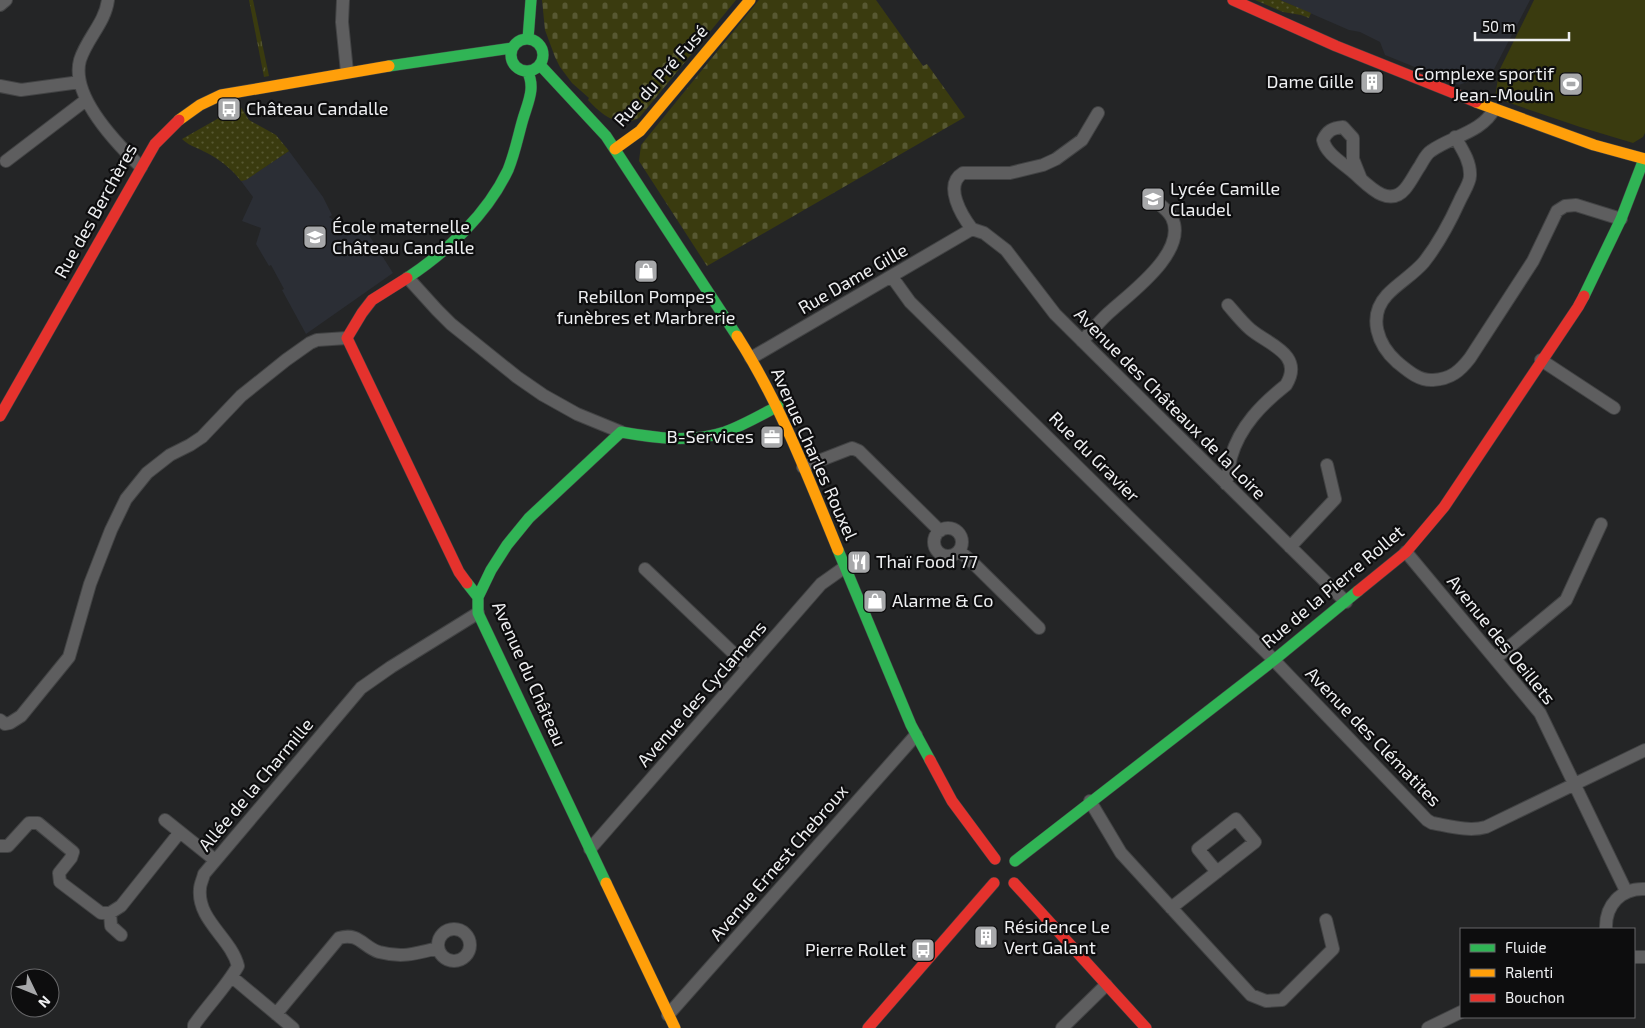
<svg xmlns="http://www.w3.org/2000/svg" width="1645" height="1028" viewBox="0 0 1645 1028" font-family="'Exo 2',sans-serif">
<defs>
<pattern id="grass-dots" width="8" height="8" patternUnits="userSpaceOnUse" patternTransform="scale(1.25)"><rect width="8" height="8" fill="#3a3b0f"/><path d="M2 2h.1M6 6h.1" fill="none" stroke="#575832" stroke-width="1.8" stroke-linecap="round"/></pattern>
<pattern id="cemetery-stones" width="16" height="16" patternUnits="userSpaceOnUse" patternTransform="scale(1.25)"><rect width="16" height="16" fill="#3a3b0f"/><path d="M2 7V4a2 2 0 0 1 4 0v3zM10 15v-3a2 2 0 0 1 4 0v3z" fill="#575832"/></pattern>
<pattern id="park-tufts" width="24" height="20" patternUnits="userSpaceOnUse" patternTransform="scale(1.25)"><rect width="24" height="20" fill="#3a3b0f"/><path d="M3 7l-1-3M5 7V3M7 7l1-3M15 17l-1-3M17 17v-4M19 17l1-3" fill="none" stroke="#575832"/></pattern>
</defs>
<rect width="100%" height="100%" fill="#242526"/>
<!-- built -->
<path fill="#2b2e35" d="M1280,0H1530L1491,75L1487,73L1483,80L1475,76L1473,80L1459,85L1385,55L1380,42L1360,32L1349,30Z
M289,151L323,197L332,215L329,217L340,224L345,230L360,221L393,273L306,334L282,290L284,289L271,265L269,266L256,244L261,228L242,221L253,197L241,181L247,179Z"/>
<!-- grass -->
<path fill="url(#grass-dots)" d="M1255,0H1280L1311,13L1309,18L1301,15L1283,12Z
M240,106L249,120L276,135L289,151L246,180L241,181C231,168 218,158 203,151C195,147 188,145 182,139Z"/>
<!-- cemetery -->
<path fill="url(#cemetery-stones)" d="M542,0H736L639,118C618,129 601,114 588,100L589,98L572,83L560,67L555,57L545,30Z
M759,0H876L923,66L927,64L965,117L707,266L639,161L641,145Z"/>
<!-- park -->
<path fill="url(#park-tufts)" d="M249,0H253L269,76L264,77Z"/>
<!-- pitch -->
<path fill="#3a3b0f" d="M1534,0H1645V133L1643,137L1633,143L1580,127L1495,98L1499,71Z"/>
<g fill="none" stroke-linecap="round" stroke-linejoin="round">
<!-- street casing -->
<g stroke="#424344" stroke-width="14">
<path id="street" d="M108,0C105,23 87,38 80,60C70,96 117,144 141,167
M343,0L342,22L347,72
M0,5L6,0
M0,86L21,90L80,82
M1455,137C1462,149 1471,162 1470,176C1470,183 1463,193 1460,200C1450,222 1439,243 1424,262C1413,275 1398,283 1387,295C1367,317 1378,345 1397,362C1408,371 1419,381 1433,380C1451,379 1460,371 1470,358L1533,261L1557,211L1565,206L1576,205L1621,219
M6,161L86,100
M1361,179L1353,159V138L1343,127C1332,128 1327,131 1323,140C1326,154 1343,163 1354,173C1367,184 1388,209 1405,189C1411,182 1415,173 1420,166C1423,161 1426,154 1431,151C1450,137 1483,132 1494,109
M972,229L984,233L1006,250L1055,314L1346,602
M972,229C962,216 943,185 963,173H1010L1043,165L1056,159L1082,140L1098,113
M892,277L910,302L1268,654L1427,820L1432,823C1449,826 1469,832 1486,827L1645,750
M408,278L437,310L451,324L517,377L543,395L577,414L621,432
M1082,341C1092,331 1101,319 1112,310C1132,292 1188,251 1172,218C1168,209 1157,203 1150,196
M751,358L972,229
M1541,360L1614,408
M803,467L852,448L859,451L940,531
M1226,484C1228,475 1229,466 1231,457C1240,426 1262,404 1286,385C1305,354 1267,344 1250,329C1242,322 1235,313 1228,305
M934 542a14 14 0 1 1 28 0a14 14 0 1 1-28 0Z
M1290,547L1335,499L1327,465
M959,551L970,560L1039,628
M1406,552L1540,713L1626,891
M645,569L748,667
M1496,658L1566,600L1601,524
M0,720L5,724L10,723L21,716L69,657L90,584L111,530L126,499L147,473L170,455L190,445L202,437L241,396L286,360L310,343L317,340L347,338
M1090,801L1121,853L1251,995L1266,1001L1282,1000L1333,949L1326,920
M165,820L215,860
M0,846H8L29,823H38L73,852L71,858L59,873L60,882L101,913H110L121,906L180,832
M590,849L821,584L845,567
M1171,908L1255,842L1236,819L1198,849L1217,872
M110,913L111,926L121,935
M1606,929C1605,905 1621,888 1645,889
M438 945a16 16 0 1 1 32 0a16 16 0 1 1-32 0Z
M1634,957H1645
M232,977L293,1028
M276,1014L339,938C359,932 363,947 379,952C402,958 415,954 438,948
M668,1015L916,735
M194,1028V1025C208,1005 226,987 238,966C231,938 197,920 200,889C200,884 203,879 204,874L361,688L391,667L478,613
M1062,1028L1106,985
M1428,1028L1461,1012"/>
</g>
<!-- fast casing -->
<g stroke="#424344" stroke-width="12">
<path id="fast" d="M511 55a16 16 0 1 1 32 0a16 16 0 1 1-32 0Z
M528,39L531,0
M540,65L606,136L737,336
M389,66L512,48
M407,278C448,251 487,214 508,170C515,153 518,136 523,119C528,102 536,87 527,71
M1584,296L1621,219L1644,159
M838,550L911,725L930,760
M467,583L478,597V613L606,883
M478,597L491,570L507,545L529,518L621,432C655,438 692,443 725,432C744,425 761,415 778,406
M1015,861L1274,660L1358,591"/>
</g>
<!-- slow casing -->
<g stroke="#424344" stroke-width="12">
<path id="slow" d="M1476,102L1594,145L1645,159
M179,120L200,105L221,95L389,66
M615,149L640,131L750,0
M737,336C780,403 808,477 838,550
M606,883L675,1028"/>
</g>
<!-- jam casing -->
<g stroke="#424344" stroke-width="12">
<path id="jam" d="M1233,0L1336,46L1476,102
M407,278L372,300L362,313L347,338L459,572L467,583
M0,416L155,144L179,120
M1358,591L1406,552L1444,507L1578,307L1584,296
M930,760L952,801L995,859
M1014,883L1146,1028
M868,1028L994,883"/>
</g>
<!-- street -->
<use href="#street" stroke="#5e5e5f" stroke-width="12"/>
<!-- fast -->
<use href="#fast" stroke="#30b455" stroke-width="11"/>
<!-- slow -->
<use href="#slow" stroke="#ff9f0a" stroke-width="11"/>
<!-- jam -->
<use href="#jam" stroke="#e5322d" stroke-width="11"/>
</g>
<!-- icons -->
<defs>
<g id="building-square" transform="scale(1.25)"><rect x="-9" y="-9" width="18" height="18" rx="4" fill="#a7a8aa" stroke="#0d0d0e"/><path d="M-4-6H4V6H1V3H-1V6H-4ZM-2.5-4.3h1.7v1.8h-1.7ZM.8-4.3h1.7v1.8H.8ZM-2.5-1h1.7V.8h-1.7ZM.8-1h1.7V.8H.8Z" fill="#fff"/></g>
<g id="stadium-square" transform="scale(1.25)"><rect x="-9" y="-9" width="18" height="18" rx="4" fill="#a7a8aa" stroke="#0d0d0e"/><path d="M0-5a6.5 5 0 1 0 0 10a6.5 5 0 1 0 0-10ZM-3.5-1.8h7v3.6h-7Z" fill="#fff"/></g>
<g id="bus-square" transform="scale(1.25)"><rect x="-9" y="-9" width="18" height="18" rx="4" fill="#a7a8aa" stroke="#0d0d0e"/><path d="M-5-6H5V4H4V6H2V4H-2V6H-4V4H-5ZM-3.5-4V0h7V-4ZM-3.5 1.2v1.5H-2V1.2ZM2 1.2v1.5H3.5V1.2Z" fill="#fff"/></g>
<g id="school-square" transform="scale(1.25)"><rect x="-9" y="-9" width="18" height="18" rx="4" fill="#a7a8aa" stroke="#0d0d0e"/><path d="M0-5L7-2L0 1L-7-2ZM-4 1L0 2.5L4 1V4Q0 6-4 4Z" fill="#fff"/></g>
<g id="shop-square" transform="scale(1.25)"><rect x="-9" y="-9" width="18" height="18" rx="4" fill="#a7a8aa" stroke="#0d0d0e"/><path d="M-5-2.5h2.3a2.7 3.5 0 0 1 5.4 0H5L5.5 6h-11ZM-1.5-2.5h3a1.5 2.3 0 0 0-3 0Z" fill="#fff"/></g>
<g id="office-square" transform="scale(1.25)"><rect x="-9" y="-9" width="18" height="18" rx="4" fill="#a7a8aa" stroke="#0d0d0e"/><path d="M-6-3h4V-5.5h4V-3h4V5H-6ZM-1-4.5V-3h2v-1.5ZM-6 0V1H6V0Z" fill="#fff"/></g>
<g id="restaurant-square" transform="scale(1.25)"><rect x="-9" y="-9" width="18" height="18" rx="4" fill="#a7a8aa" stroke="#0d0d0e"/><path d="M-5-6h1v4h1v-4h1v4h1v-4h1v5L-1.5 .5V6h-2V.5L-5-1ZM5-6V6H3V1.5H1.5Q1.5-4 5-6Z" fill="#fff"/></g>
</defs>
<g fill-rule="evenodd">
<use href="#building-square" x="1372" y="82"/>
<use href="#stadium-square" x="1571" y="84"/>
<use href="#bus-square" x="229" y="109"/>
<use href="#school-square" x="1153" y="199"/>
<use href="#school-square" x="315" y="237"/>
<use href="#shop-square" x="646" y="271"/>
<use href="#office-square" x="772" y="437"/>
<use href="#restaurant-square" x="859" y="562"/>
<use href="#shop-square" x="875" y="601"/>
<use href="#building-square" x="986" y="937"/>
<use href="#bus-square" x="923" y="950"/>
</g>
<g text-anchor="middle" stroke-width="4.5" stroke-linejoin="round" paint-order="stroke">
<!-- poi labels -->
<g font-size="18" fill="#eeeff1" stroke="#0d0d0e" text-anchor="start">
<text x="1554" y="80" text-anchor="end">Complexe sportif<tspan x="1554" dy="21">Jean-Moulin</tspan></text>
<text x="1354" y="88" text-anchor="end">Dame Gille</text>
<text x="246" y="115">Château Candalle</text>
<text x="1170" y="195">Lycée Camille<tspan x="1170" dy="21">Claudel</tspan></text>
<text x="332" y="233">École maternelle<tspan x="332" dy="21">Château Candalle</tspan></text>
<text x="646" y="303" text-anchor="middle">Rebillon Pompes<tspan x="646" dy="21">funèbres et Marbrerie</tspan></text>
<text x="754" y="443" text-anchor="end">B-Services</text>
<text x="876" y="568">Thaï Food 77</text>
<text x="892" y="607">Alarme &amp; Co</text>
<text x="1004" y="933">Résidence Le<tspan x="1004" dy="21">Vert Galant</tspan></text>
<text x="906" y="956" text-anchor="end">Pierre Rollet</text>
</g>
<!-- street labels -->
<g font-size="18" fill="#eeeff1" stroke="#0d0d0e">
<text transform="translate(661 76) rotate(-48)" y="6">Rue du Pré Fusé</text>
<text transform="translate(96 211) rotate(-61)" y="6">Rue des Berchères</text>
<text transform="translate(853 279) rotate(-30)" y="6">Rue Dame Gille</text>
<text transform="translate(1170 404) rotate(45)" y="6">Avenue des Châteaux de la Loire</text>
<text transform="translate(814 454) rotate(66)" y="6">Avenue Charles Rouxel</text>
<text transform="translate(1094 457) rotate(45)" y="6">Rue du Gravier</text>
<text transform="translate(1333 587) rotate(-40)" y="6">Rue de la Pierre Rollet</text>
<text transform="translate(1501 640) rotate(51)" y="6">Avenue des Oeillets</text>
<text transform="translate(529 674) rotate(66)" y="6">Avenue du Château</text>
<text transform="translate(702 694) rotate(-49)" y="6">Avenue des Cyclamens</text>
<text transform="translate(1373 737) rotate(46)" y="6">Avenue des Clématites</text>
<text transform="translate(256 785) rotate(-50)" y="6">Allée de la Charmille</text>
<text transform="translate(779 863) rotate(-49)" y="6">Avenue Ernest Chebroux</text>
</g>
</g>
<!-- legend -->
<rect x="1460" y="928" width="175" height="90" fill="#0d0d0e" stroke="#676769"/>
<rect x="1470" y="944" width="25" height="8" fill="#30b455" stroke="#676769"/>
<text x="1505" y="953" font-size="15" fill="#eeeff1">Fluide</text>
<rect x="1470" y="969" width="25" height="8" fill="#ff9f0a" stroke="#676769"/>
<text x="1505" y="978" font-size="15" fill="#eeeff1">Ralenti</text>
<rect x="1470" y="994" width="25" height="8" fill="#e5322d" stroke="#676769"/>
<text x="1505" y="1003" font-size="15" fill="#eeeff1">Bouchon</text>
<!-- north arrow -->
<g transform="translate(35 993) rotate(133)"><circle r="24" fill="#0d0d0e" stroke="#676769"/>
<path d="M0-4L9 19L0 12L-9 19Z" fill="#a7a8aa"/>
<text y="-8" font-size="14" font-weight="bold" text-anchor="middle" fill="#eeeff1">N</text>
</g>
<!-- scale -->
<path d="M1475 32v8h94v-8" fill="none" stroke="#eeeff1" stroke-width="2.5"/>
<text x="1482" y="32" font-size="15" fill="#eeeff1" stroke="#0d0d0e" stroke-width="4" paint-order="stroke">50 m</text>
</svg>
